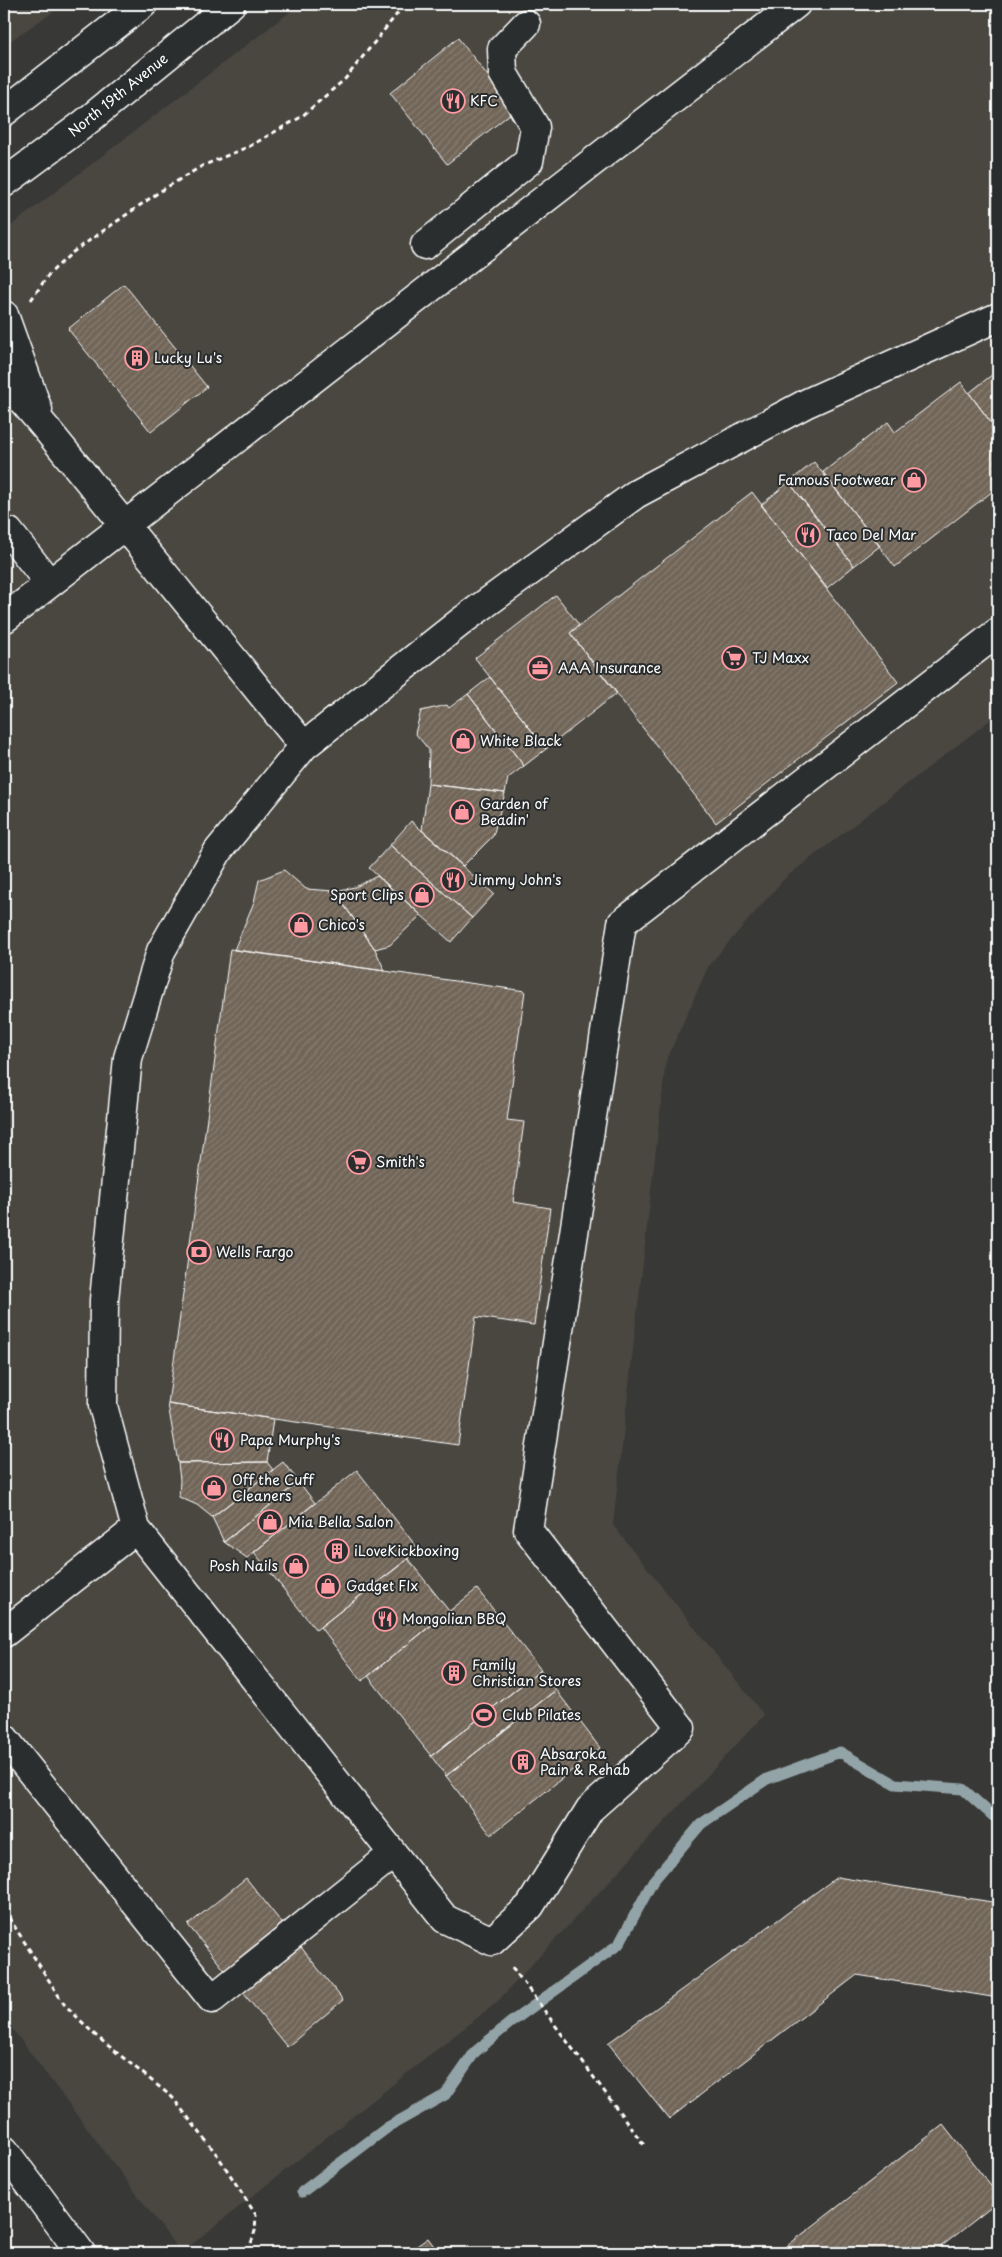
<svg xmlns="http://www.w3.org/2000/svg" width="1002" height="2257" viewBox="0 0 1002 2257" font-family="'Playpen Sans',sans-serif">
<defs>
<pattern id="building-hatch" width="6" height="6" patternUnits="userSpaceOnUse" patternTransform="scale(1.25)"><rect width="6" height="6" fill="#716558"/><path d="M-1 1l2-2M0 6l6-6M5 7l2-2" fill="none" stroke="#867c71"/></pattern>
</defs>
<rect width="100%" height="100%" fill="#383836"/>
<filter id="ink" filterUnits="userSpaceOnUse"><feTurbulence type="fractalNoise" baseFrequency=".02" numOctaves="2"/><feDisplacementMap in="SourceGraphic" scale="10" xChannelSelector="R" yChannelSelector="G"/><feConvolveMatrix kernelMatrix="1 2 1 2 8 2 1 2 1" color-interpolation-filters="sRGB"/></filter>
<g filter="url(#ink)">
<!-- built -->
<path fill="#494640" d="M4,4H65L4,45Z
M300,4H998V714L785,878L709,965L666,1061L613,1525L764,1715L497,2002L181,2253L4,2018V231Z"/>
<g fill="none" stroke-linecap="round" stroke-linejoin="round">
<!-- stream -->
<path stroke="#93a4a8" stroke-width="11" d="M302,2192L388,2127L445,2095L475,2052L510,2023L619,1944L653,1881L701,1824L767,1779L840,1752L895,1784L963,1789L993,1816L998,1815"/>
</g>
<!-- building -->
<path fill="url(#building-hatch)" stroke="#fff" d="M458,38L515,110L447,164L390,93Z
M124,284L207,387L151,432L68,329Z
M998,370V432L969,393Z
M961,382L998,432V487L895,567L823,472L888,422L895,432Z
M814,462L880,546L854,566L789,482Z
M789,482L854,566L827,588L761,505Z
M752,492L898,682L716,823L570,633Z
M556,595L579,625L570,633L617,693L546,749L475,658Z
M490,677L546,749L524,766L468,694Z
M468,694L524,766L508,778L505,793L428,784L429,750L415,733L421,711L447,705L449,708Z
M428,784L505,793L493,836L463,866L422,830Z
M411,821L494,894L472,918L390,845Z
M390,845L472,918L451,942L369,868Z
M284,870L306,889L334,891L375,949L385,971L234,950L254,902L259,880Z
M377,876L421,915L390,945L375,949L334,891L355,887Z
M230,949L525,991L507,1120L524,1122L513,1202L550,1208L534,1325L476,1317L458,1445L168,1404Z
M168,1404L273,1419L267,1462L178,1463Z
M267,1462L273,1470L212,1517L197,1505L179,1497L180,1480L178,1463Z
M283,1462L299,1482L224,1542L212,1517Z
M357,1470L419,1550L316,1630L254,1552Z
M299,1482L315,1503L247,1558L224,1542Z
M408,1559L449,1611L362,1681L320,1627Z
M477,1589L541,1670L431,1756L368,1676Z
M541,1670L556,1690L446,1776L431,1756Z
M556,1690L600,1748L491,1835L446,1776Z
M837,1877L998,1903V1998L857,1975L669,2119L608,2043Z
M246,1878L343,2000L287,2047L188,1925Z
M943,2125L998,2195V2202L933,2253H778Z
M428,2238L439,2253H407Z"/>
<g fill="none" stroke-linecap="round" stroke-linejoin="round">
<!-- minor casing -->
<g stroke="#fff" stroke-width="31">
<path id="minor" d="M425,245L529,161L535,127L503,73L502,49L526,24
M4,315L38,410
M998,317L807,403L636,494L463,620L304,746L218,851L161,951L128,1058L104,1300L103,1406L136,1529L445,1919L492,1941L530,1906L590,1809L681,1728L528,1530L622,923L998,632
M4,379L44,426L304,746
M9,532L49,583
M4,619L796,4
M4,1633L136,1529
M4,1738L212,1999L393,1854"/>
</g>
<!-- major casing -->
<g stroke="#fff" stroke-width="31">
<path id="major" d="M4,112L143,4
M4,183L81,126L231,4
M4,2150L81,2253"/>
</g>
<!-- path -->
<path stroke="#fff" stroke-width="3" stroke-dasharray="5 4" stroke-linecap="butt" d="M31,300L49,274L73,252L159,192L202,166L250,146L301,117L345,79L405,4
M4,1910L64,2004L95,2035L172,2097L218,2156L256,2215L255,2231L248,2253
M512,1967L644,2145"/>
<!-- minor -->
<use href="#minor" stroke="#2a2d2e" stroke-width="28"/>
<!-- major -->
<use href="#major" stroke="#2a2d2e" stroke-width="28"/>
</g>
</g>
<!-- icons -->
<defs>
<g id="restaurant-ring" transform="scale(1.25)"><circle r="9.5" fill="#2a2d2e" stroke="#ff9aa2" stroke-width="1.5"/><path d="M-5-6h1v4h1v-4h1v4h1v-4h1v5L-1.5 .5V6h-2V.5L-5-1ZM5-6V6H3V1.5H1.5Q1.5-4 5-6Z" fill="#ff9aa2"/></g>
<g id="building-ring" transform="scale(1.25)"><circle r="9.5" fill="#2a2d2e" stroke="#ff9aa2" stroke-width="1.5"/><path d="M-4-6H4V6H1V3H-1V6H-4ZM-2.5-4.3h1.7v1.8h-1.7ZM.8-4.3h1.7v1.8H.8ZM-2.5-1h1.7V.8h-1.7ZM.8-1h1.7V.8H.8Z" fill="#ff9aa2"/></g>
<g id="shop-ring" transform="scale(1.25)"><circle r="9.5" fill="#2a2d2e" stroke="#ff9aa2" stroke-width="1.5"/><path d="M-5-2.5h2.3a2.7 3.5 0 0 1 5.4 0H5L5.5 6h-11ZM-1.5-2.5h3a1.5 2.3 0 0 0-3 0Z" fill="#ff9aa2"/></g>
<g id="supermarket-ring" transform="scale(1.25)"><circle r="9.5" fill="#2a2d2e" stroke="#ff9aa2" stroke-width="1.5"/><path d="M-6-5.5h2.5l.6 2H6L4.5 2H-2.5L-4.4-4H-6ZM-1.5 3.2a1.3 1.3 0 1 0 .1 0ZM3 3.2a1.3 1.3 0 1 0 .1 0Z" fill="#ff9aa2"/></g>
<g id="office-ring" transform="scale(1.25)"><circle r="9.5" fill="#2a2d2e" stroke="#ff9aa2" stroke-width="1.5"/><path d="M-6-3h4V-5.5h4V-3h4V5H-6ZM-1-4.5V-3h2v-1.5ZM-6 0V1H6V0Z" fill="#ff9aa2"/></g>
<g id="bank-ring" transform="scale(1.25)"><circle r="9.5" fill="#2a2d2e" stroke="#ff9aa2" stroke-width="1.5"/><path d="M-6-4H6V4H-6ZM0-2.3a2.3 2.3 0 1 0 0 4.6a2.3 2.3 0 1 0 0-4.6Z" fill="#ff9aa2"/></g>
<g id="stadium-ring" transform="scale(1.25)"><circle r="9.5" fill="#2a2d2e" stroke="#ff9aa2" stroke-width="1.5"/><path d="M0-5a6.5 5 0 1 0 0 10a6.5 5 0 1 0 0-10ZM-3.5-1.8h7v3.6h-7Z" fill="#ff9aa2"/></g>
</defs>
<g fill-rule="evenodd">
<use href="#restaurant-ring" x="453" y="101"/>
<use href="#building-ring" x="137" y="358"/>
<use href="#shop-ring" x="914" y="480"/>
<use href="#restaurant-ring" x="808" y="535"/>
<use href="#supermarket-ring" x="734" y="658"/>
<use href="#office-ring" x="540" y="668"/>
<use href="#shop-ring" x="463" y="741"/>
<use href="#shop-ring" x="462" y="812"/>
<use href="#restaurant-ring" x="453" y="880"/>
<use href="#shop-ring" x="422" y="895"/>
<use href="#shop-ring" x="301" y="925"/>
<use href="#supermarket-ring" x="359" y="1162"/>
<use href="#bank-ring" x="199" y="1252"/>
<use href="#restaurant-ring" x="222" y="1440"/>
<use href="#shop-ring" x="214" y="1488"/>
<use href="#shop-ring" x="270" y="1522"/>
<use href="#building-ring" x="337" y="1551"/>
<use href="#shop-ring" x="296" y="1566"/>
<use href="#shop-ring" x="328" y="1586"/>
<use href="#restaurant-ring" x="385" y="1619"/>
<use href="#building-ring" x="454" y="1673"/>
<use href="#stadium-ring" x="484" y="1715"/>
<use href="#building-ring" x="523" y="1762"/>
</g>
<g text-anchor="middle" stroke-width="4" stroke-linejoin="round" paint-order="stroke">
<!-- street labels -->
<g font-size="14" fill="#fff" stroke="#2a2d2e">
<text transform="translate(118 95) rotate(-39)" y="5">North 19th Avenue</text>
</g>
<!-- poi labels -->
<g font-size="14" fill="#fff" stroke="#2a2d2e" text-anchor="start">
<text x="470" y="106">KFC</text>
<text x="154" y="363">Lucky Lu's</text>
<text x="896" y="485" text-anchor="end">Famous Footwear</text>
<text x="826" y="540">Taco Del Mar</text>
<text x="752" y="663">TJ Maxx</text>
<text x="558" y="673">AAA Insurance</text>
<text x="480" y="746">White Black</text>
<text x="480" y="809">Garden of<tspan x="480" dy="16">Beadin'</tspan></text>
<text x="470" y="885">Jimmy John's</text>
<text x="404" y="900" text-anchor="end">Sport Clips</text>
<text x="318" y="930">Chico's</text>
<text x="376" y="1167">Smith's</text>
<text x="216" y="1257">Wells Fargo</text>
<text x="240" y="1445">Papa Murphy's</text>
<text x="232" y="1485">Off the Cuff<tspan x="232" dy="16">Cleaners</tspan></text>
<text x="288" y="1527">Mia Bella Salon</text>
<text x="354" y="1556">iLoveKickboxing</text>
<text x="278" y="1571" text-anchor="end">Posh Nails</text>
<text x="346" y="1591">Gadget FIx</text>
<text x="402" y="1624">Mongolian BBQ</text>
<text x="472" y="1670">Family<tspan x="472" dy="16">Christian Stores</tspan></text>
<text x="502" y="1720">Club Pilates</text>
<text x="540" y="1759">Absaroka<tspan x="540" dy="16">Pain &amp; Rehab</tspan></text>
</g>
</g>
<!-- margin -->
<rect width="1002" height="2257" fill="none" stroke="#2a2d2e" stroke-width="20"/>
<rect x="10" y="10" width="982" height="2237" fill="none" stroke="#fff" stroke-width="2" filter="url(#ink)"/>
</svg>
